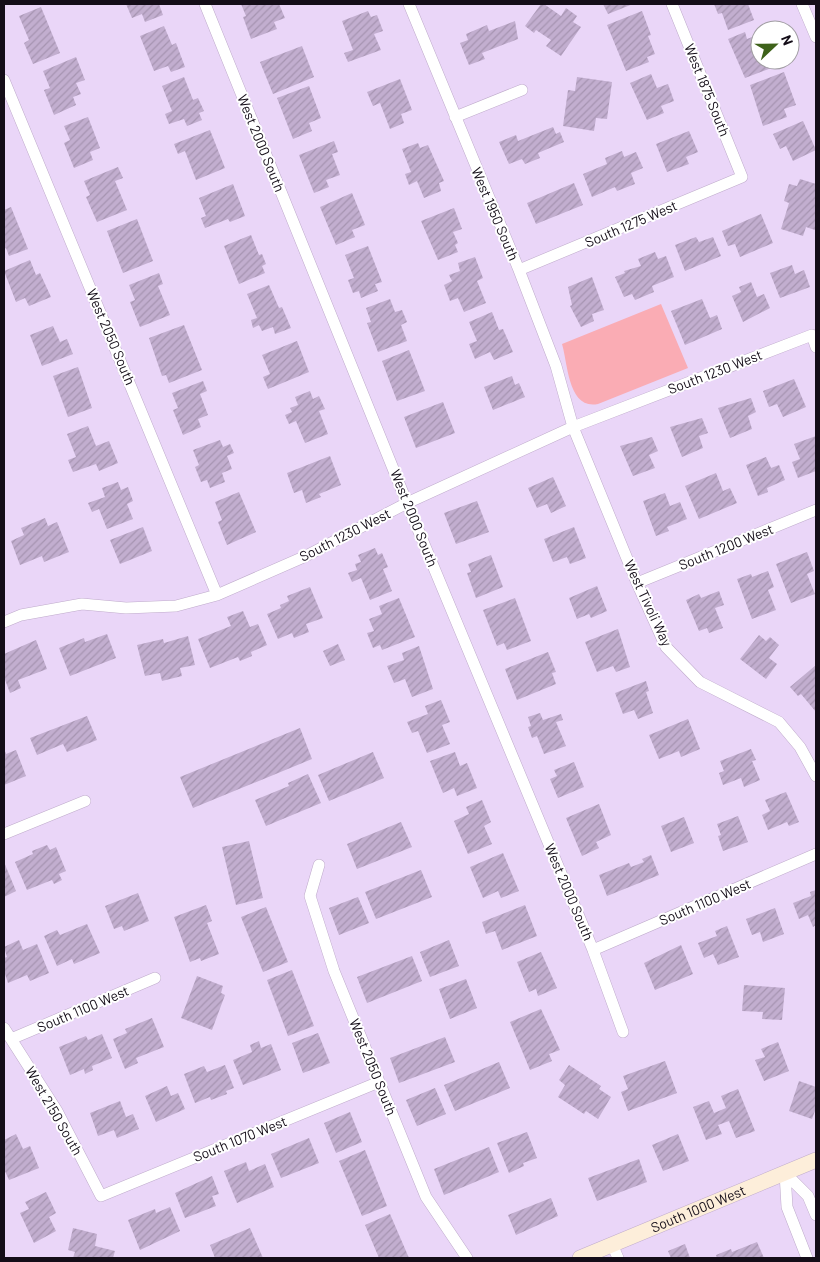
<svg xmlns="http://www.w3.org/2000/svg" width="820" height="1262" viewBox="0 0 820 1262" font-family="Barlow,sans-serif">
<defs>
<pattern id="building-hatch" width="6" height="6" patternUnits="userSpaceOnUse" patternTransform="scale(1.25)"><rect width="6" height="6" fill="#c2aecf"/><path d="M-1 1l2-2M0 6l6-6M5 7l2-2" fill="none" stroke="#a694b1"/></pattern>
</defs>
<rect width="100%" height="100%" fill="#ead6f8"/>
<!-- park -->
<path fill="#faacb4" d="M661,304L688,368L598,404C568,410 568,364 562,344Z"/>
<!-- building -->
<path fill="url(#building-hatch)" d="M126,4H159L163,15L145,22L142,14L132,18Z
M241,4H279L285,18L274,22L277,29L251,39L243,17L246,16Z
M541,4H544L561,16L566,8L577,16L573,22L581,27L561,56L546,46L551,40L536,30L534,33L525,26Z
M603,4H633L608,14Z
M714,4H748L754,20L728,30L722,13L718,14Z
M41,7L60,53L33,64L24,43L29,40L19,16Z
M368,11L371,17L377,15L383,31L374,34L381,50L348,62L344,53L353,50L342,21Z
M642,11L651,35L648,36L655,54L647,57L649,62L626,71L607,25Z
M515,21L518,39L482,53L485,59L469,65L460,43L468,40L466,34L487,25L489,31Z
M164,26L172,45L176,43L185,67L171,72L168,66L154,71L140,36Z
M745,32L747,39L760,34V60H771L774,67L745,78L728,39Z
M302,46L314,77L273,94L260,62Z
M76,57L85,80L76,83L81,94L73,97L76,105L54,115L44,90L50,88L43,71Z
M784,72L796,105L784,109L787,117L763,126L750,85Z
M651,74L657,88L668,84L674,101L661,106L664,113L647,120L630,83Z
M184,77L193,100L198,98L204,111L199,113L202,120L187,126L184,119L169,124L165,114L172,111L162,86Z
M577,77L612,82L607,119L596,118L594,131L563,126L568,90L575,91Z
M400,79L412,110L401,114L404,123L390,129L380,103L373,106L367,92Z
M309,86L321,118L309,123L312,131L293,139L277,98Z
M88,117L100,148L90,152L93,160L74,168L64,143L70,140L64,126Z
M803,121L816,150L793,161L786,146L780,149L773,134Z
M553,127L556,134L560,132L564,142L538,153L540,158L525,164L522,159L509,164L499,142L516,135L518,141Z
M210,130L225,168L196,180L185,151L178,154L174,144Z
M689,131L698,152L686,157L689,164L667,172L656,144Z
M334,141L338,152L332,154L340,175L326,180L329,187L314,193L299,155Z
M418,143L420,148L428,145L444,181L439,183L441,191L424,198L417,181L409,185L405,174L411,172L402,149Z
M622,151L624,157L636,152L643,168L631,173L635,184L617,191L615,187L592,197L583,174L607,164L605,158Z
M118,167L123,178L115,181L127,210L97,222L86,197L90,195L84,181Z
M800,179L816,184V228L815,230L806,227L803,236L781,229L789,203L784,201L789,184L797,186Z
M574,183L583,205L536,224L527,203Z
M233,184L245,216L230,222L228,219L205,228L201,218L206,216L199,198Z
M352,193L365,225L352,230L355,237L336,245L320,207Z
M11,207L28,249L9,256L6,248L4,249V210Z
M454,208L462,229L453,232L458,243L455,245L458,252L438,260L421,221Z
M761,214L773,243L740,257L735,244L728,246L722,231Z
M137,219L153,261L123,273L107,231Z
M251,235L259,255L262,254L266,264L262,266L265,273L239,284L224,246Z
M696,237L699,242L713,237L721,256L685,271L675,245Z
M368,246L382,282L375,284L378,291L361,298L359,291L353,293L348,280L354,278L345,255Z
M655,252L658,259L666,256L674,277L652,286L654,292L635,300L632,294L624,297L615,277L625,273L624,271L641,266L638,259Z
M475,257L483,278L477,281L486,303L464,312L458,298L450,301L444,285L452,281L449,275L460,271L458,263Z
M30,260L36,275L40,273L51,297L29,306L25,298L16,302L4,271Z
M792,265L795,274L804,270L810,287L780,298L770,273Z
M159,273L163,284L158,286L170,315L140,327L130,302L135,300L129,285Z
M592,277L604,310L592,314L594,321L581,327L570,306L572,305L568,287Z
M751,282L757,297L764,294L770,308L743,322L732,296L741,292L739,287Z
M269,285L279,308L282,307L291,328L275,334L273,327L262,331L259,325L253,328L251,320L257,318L247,294Z
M390,299L395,312L402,310L407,322L401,325L407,341L378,352L367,323L371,322L366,308Z
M702,299L710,318L717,315L722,329L685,345L671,311Z
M492,312L499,330L503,329L513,352L494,360L490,352L475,359L469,344L477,341L469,322Z
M184,325L202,370L169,383L166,375L162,376L149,338Z
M53,326L60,342L67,339L73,354L42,366L30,335Z
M297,341L309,372L268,389L263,377L270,374L262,355Z
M409,350L425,391L397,401L382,361Z
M78,367L92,408L68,417L53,376Z
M512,376L515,385L519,383L525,397L493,410L484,387Z
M794,379L806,407L783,417L777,404L769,407L763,391Z
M203,381L207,391L200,394L208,415L198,419L201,427L183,435L173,410L178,408L172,393Z
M310,391L313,399L319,396L325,409L319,411L328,434L305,443L296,421L289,424L285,415L292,412L290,408L298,405L295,397Z
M751,398L756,412L748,416L752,429L730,438L718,408Z
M443,402L455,433L416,448L404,417Z
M702,418L708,433L699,436L703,448L682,457L670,427Z
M88,426L96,446L109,441L118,463L99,471L96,464L73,472L68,460L76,457L67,434Z
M816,436V471L798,478L792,462L800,459L794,444Z
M652,437L658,451L649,455L655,468L633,476L620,446Z
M220,440L223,447L230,444L234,453L227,456L232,469L222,473L225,482L210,488L207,480L201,482L195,467L199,465L193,450Z
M330,456L341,485L319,494L321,497L306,503L302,490L294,493L287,473Z
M766,457L771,468L779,465L785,480L767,488L768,492L758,496L746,465Z
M716,473L723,491L730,488L737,503L699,519L685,486Z
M553,477L566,506L551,513L547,504L537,508L528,488Z
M118,482L121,490L128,487L133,501L127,504L133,519L107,529L99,509L92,512L88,503L105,497L102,488Z
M239,492L256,532L227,545L218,522L222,520L215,502Z
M665,493L670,506L680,502L687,519L667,527L669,531L656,536L643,501Z
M477,501L489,532L456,544L444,513Z
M45,518L48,526L57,522L69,552L44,562L42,556L20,565L11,541L24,535L21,528Z
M143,527L152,551L120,564L110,540Z
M574,527L586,558L570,564L567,557L553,562L544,539Z
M375,548L378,555L382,553L388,567L383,569L392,591L370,600L361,578L352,582L348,573L357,570L355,564L361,562L358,555Z
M807,552L814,571L807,574L815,594L791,603L776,564Z
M491,555L503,587L476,598L467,573L471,572L468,564Z
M768,571L774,587L768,590L776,610L752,619L737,579L751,574L752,577Z
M597,586L607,611L591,618L589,614L577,619L569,598Z
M310,587L323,618L306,624L309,632L294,638L292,633L278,639L267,614L281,608L280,605L289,601L287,596Z
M719,591L724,605L715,608L723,628L709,633L707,628L699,631L686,600L699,594L701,598Z
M399,598L415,637L382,650L380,645L373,648L367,633L374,631L369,619L382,614L379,606Z
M515,598L531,641L507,650L504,643L497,646L483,610Z
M243,611L250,627L258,624L267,645L251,652L252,656L240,661L238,657L210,668L198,639L231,626L227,617Z
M618,629L630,667L616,672L613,666L597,672L585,642Z
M107,634L116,658L70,676L59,648L84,638L85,642Z
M759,635L766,641L770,637L779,645L769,658L777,664L766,679L740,659Z
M188,636L195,665L180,668L182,676L162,681L160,673L145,676L137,645L163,639L164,643Z
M36,640L47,669L18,680L21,688L10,693L4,677V654Z
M338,644L345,660L330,666L323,651Z
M419,646L433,689L412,697L405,679L394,683L387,666L404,660L402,653Z
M548,652L556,672L552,673L556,684L517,700L505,669Z
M816,665V712L801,694L798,696L790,687Z
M646,681L649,691L646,692L653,713L638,719L634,710L623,714L615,693Z
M441,700L450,722L442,725L450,744L427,753L418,731L412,733L407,722L428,714L425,706Z
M540,713L543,720L561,714L563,720L556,722L566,746L544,754L537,736L532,738L528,727L531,726L528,717Z
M87,716L97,740L67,752L63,744L37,755L30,738Z
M688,719L700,749L681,757L679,751L659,759L649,735Z
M300,728L312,759L193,808L180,777Z
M4,749L6,754L16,750L26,776L4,785Z
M751,749L756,760L752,761L760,780L744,787L741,778L723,785L719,773L724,771L720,761Z
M373,752L384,778L329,801L318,775Z
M455,752L460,766L467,763L477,788L457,796L454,788L443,793L430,761Z
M574,762L584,787L558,798L550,779L557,776L554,770Z
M308,774L321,803L266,826L255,800L289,786L288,783Z
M786,792L799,822L789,826L787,822L768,830L762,815L770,811L765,800Z
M482,800L491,822L484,826L492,844L468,854L454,821L469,814L466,807Z
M599,804L611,835L596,842L599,848L582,856L566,818Z
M738,816L748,842L723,851L718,836L721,835L717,824Z
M684,817L694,843L671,852L661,826Z
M401,822L412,847L357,869L347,844Z
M249,841L263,898L236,905L222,847Z
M47,845L50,850L56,847L66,871L59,874L62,880L54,884L52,880L27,890L15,862L33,854L32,851Z
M503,853L519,891L501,898L498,891L483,898L470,867Z
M651,855L659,875L607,896L599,875L629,863L631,867L644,862L642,859Z
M4,862L16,891L4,897Z
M421,870L432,897L376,919L365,892Z
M816,890V925L813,927L808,915L799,919L793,903L811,896L810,892Z
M138,893L149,921L124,931L122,926L114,929L105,906Z
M358,897L369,923L339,935L329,908Z
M206,905L212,921L207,923L219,954L201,961L200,958L190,962L174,917Z
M525,905L537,936L502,950L495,931L486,934L482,922Z
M266,907L288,962L263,972L241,917Z
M775,908L784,934L763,942L760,932L752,935L746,919Z
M87,924L100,953L74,964L72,959L57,966L44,936L57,930L60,935Z
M727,926L739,957L718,965L713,954L704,958L698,943L717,936L715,931Z
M19,940L23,950L37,944L49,973L30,981L27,975L8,983L4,971V958L7,957L4,947Z
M449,940L459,966L430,977L420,952Z
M681,945L693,974L655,990L644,963Z
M541,952L557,988L538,996L536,989L529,992L517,962Z
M412,956L422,981L367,1003L357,977Z
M292,970L314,1026L288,1036L267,980Z
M197,976L223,986L221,993L225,995L212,1030L181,1018Z
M466,979L477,1008L450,1019L439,989Z
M744,985L785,988L782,1020L762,1019L763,1012L742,1011Z
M541,1009L560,1050L549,1054L552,1061L530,1070L510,1022Z
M152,1018L164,1047L136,1058L138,1063L125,1069L113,1039L127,1033L125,1029Z
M318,1033L330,1063L303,1073L292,1043Z
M102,1034L112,1058L92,1066L93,1070L85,1074L84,1069L70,1075L59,1047L86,1036L88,1040Z
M445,1037L455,1062L399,1083L390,1058Z
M259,1041L261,1048L271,1044L281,1070L243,1085L233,1060L252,1052L250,1045Z
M778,1042L789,1071L764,1081L755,1060L765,1057L761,1049Z
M665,1061L677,1093L628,1111L621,1092L628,1089L623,1076Z
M499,1062L510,1088L455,1111L444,1085Z
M225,1065L234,1088L226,1091L227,1094L211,1100L210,1097L195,1103L184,1074L204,1066L207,1072Z
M569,1065L601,1086L599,1089L611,1097L598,1119L586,1111L584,1114L558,1097L565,1085L559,1080Z
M799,1081L816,1087V1108L812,1119L789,1111Z
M167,1086L171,1096L178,1093L185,1109L156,1122L145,1096Z
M435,1088L446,1114L417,1126L406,1100Z
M738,1089L755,1131L736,1138L729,1121L718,1125L722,1134L706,1140L693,1107L709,1101L714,1113L726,1108L721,1096Z
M120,1101L126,1117L133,1114L139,1129L117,1138L114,1130L98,1136L90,1113Z
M350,1112L362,1142L336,1153L324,1123Z
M527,1132L537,1158L523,1163L524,1166L509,1173L497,1143Z
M16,1134L23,1149L30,1146L39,1168L9,1180L4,1169V1140Z
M678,1134L689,1161L663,1171L652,1145Z
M309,1138L319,1163L281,1178L271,1154Z
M489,1147L499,1172L444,1195L434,1169Z
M365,1150L387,1206L362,1216L339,1161Z
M639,1159L647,1182L597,1201L588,1178Z
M246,1162L249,1171L265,1164L274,1187L237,1203L224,1171Z
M212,1176L219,1194L212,1196L216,1206L185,1218L175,1193Z
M46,1192L56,1213L49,1217L56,1231L34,1243L20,1213L29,1209L25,1202Z
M551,1198L558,1216L516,1235L508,1215Z
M170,1207L180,1231L140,1250L128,1220L155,1209L156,1213Z
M390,1214L409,1258H379L365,1225Z
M73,1228L97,1234L95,1246L115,1251L113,1258H73L75,1252L68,1250Z
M250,1228L263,1258H215L210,1245Z
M757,1242L764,1258H717L716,1255L731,1249L732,1252Z
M685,1244L690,1258H671L668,1251Z"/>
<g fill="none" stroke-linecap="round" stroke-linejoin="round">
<!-- street casing -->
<g stroke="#bfabcb" stroke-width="12">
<path id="street" d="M205,4L407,503L593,950L623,1032
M409,4L519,270L556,366L573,427L637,583L666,647L700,682L779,722L800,747L816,776
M802,4L816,37
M4,80L217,595
M455,117L522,90
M519,270L742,177L672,4
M637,583L816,510
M4,622L21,615L82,604L126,608L176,606L217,595L306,556L407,503L573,427L812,335L816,347
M4,834L85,801
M319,865L310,896L334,971L426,1197L467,1258
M593,950L816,854
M4,1028L57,1111L101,1196L379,1082
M11,1039L155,978
M785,1173L787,1207L807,1258
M785,1173L808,1196L816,1215
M612,1244L618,1258"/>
</g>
<!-- secondary casing -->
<g stroke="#bfabcb" stroke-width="16">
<g id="secondary">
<path id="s1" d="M580,1258L816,1160"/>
</g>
</g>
<!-- street -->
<use href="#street" stroke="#fff" stroke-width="11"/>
<!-- secondary -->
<use href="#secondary" stroke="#fdeeda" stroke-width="15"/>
</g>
<g text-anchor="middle" stroke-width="4" stroke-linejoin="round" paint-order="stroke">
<!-- street labels -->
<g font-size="14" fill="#140d18" stroke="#fff">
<text transform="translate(707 90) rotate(68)" y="5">West 1875 South</text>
<text transform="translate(261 143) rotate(68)" y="5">West 2000 South</text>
<text transform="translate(495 214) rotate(67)" y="5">West 1950 South</text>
<text transform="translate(631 224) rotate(-23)" y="5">South 1275 West</text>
<text transform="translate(111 337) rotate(67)" y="5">West 2050 South</text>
<text transform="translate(715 372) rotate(-21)" y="5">South 1230 West</text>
<text transform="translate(414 518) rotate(68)" y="5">West 2000 South</text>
<text transform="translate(345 535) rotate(-27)" y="5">South 1230 West</text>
<text transform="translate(726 547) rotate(-22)" y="5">South 1200 West</text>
<text transform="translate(648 603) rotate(65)" y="5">West Tivoli Way</text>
<text transform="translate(569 892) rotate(67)" y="5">West 2000 South</text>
<text transform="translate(705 902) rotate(-23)" y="5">South 1100 West</text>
<text transform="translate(83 1009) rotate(-23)" y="5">South 1100 West</text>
<text transform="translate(373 1067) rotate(68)" y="5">West 2050 South</text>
<text transform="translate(54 1111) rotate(60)" y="5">West 2150 South</text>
<text transform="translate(240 1139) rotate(-22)" y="5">South 1070 West</text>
<text dy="5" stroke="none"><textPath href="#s1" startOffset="128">South 1000 West</textPath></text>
</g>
</g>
<!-- border -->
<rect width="820" height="1262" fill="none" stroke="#140d18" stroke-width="10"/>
<!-- north arrow -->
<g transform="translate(775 45) rotate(68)"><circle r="24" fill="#ffffff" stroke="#a19ea3"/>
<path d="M0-4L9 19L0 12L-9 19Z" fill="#3e621a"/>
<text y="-8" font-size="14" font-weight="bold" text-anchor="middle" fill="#140d18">N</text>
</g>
</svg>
